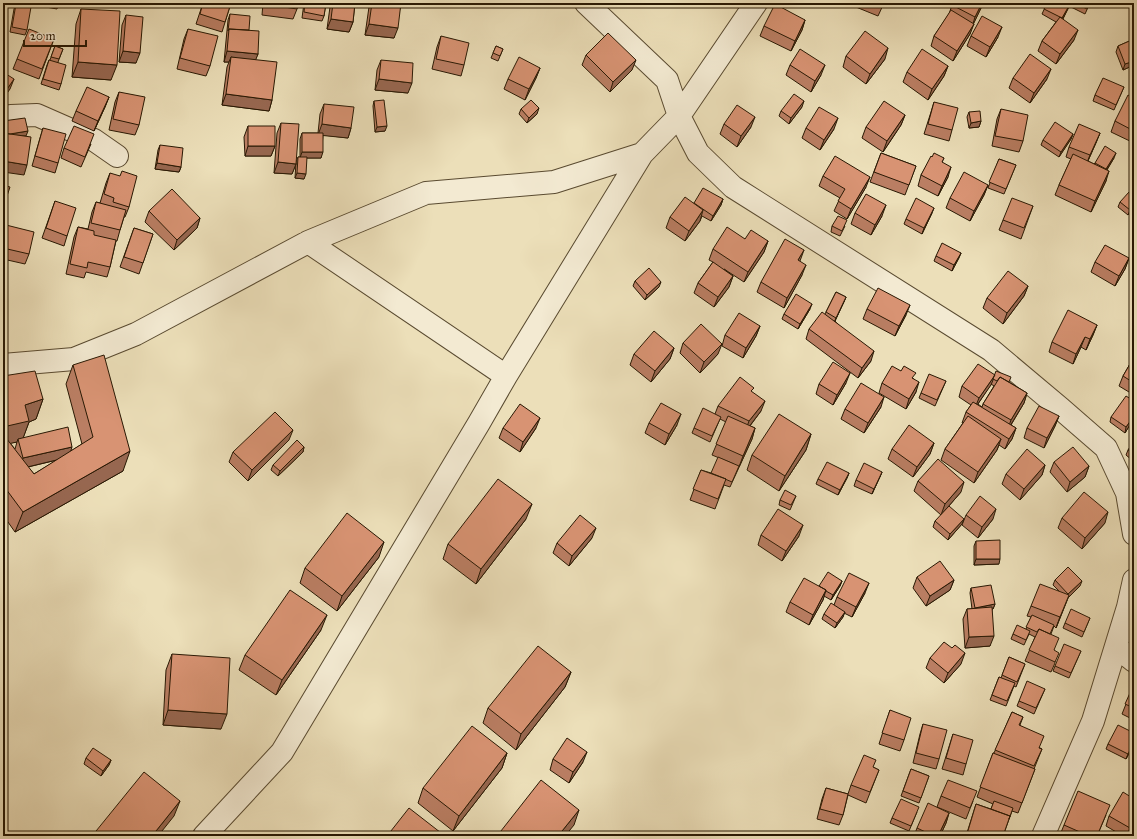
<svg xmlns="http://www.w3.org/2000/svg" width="1137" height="839" viewBox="0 0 1137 839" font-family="'IM FELL Great Primer',serif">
<rect width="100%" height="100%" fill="#ecdfb9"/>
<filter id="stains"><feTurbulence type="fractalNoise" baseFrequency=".005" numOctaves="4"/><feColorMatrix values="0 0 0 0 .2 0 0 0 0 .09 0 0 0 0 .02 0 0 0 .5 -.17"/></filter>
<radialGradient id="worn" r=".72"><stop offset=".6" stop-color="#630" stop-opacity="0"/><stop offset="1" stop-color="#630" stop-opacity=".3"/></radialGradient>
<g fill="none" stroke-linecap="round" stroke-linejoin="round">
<!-- minor casing -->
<g stroke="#594a30" stroke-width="24">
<path id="minor" d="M586,3L667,80L679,116L698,153L733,187L991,350L1060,408L1106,448L1127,493L1134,534
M3,118L11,116L37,115L94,140L117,156
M3,365L74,359L136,334L308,242L426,193L554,182L642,154L679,116L756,3
M506,376L642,154
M1116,647L1134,661
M204,836L282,752L479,423L506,376L308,242
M1043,836L1093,721L1128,607L1134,580"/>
</g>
<!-- minor -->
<use href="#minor" stroke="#f3ead2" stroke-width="22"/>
</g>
<!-- wall -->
<path fill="#ba7e63" stroke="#281803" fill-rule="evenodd" d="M36,3H59L57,9L35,5Z
M203,3H245L244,4L231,3L222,32L196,24Z
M263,3H298L297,9L293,19L262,15Z
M304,3H326L324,16L322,21L302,18Z
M332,3H355L353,22L349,32L327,29L330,7Z
M370,3H401L394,38L365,35L369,7Z
M852,3H884L878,16L851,5Z
M1047,3H1090L1085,14L1069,6L1063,19L1074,40L1056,64L1038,51L1042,41L1056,22L1042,14Z
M16,4L27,30L25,35L10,32L14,9Z
M952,5L981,8L973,24L970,34L953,61L931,46L934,36L949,14Z
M81,9L111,80L72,77L76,24Z
M230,14L249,30L258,54L255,60L272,100L269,111L222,105L227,67L229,62H224L228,20Z
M126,15L136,63L119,62L122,25Z
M805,20L802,30L791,51L760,36L764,26Z
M188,29L210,66L206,76L177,69L184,39Z
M441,36L464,65L461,76L432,69L437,47Z
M971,36L998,37L986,57L967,46Z
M54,39L39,79L13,69L17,59Z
M1134,39V65L1123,70L1116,52L1118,46Z
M55,46L63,49L58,62L61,84L59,90L41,84L47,65L49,60H50Z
M496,46L503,49L498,61L491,58Z
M586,55L632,70L610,92L582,65Z
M846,56L885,59L866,84L843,67Z
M381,60L408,93L375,90L377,70Z
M790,65L821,75L811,92L786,75Z
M948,66L944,76L928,100L903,82L907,72Z
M540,68L536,78L525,100L504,89L508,79Z
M1013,78L1047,79L1030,103L1009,88Z
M1124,87L1114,110L1093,101L1095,95Z
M119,92L139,125L135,135L109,130L115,102Z
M109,97L105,107L94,131L72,121L76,111Z
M1134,98V143L1111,132L1115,121Z
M374,101L385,131L375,132L373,106Z
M934,102L952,130L949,141L924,134L931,112Z
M324,104L351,128L348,138L323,135L321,158H306L304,179L295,178L296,162L298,157H300V139L302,133H318L320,114Z
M802,107L789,124L779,116L781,111Z
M521,109L537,114L527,123L519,114Z
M1001,109L1023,141L1019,152L992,146L997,119Z
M969,112L981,121L979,127L969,128L967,117Z
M905,115L901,125L883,152L862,138L866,127Z
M281,123L296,164L292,174L274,173L277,133Z
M724,124L751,127L737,147L720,134Z
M248,126L275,146L271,156H245L244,137Z
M43,128L58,163L55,173L32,166L40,138Z
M806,128L834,129L820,150L802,138Z
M1100,133L1088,161L1094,164L1095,163L1114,158L1107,170L1106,181L1091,212L1055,195L1059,185L1071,159L1066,157L1069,147Z
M1073,134L1071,139L1059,157L1041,145L1043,140Z
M91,144L81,167L61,158L64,148Z
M160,145L181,167L179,172L155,169L158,150Z
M881,153L916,166L905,195L870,182Z
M932,157L944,158L942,162L948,177L938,196L918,186L921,175Z
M999,159L1016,165L1004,194L988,188Z
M110,173L129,207L125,217H124L120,230L117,241H116L110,267L107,277L86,272L84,278L66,274L74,237L78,227L88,229L92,212L96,202L100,203L106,183Z
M823,176L866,187L847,219L834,211L840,198L819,186Z
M988,185L984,195L970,221L946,208L950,198Z
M723,199L721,205L711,221L702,216L700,221L685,241L666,228L670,217L694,203Z
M55,201L67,236L64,246L42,238Z
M1120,202L1134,208L1128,215L1118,207Z
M1033,206L1021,239L999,230L1003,220Z
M149,211L200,218L197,228L174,250L145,222Z
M855,213L882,216L871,235L851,224Z
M932,213L922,234L904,224L906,219Z
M6,225L29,254L25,264L3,259V234Z
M832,226H845L840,236L831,232Z
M134,228L153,234L139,274L120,267Z
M745,239L768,241L764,252L744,282L724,269L733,276L729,287L714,307L694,293L698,283L713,262L709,260L713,249Z
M961,253L952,271L934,261L936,256Z
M1129,258L1125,269L1115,286L1091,272L1095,262Z
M800,262L802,275L784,308L757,292L761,282Z
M635,281L659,287L645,300L633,286Z
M1028,286L1024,296L1003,324L983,308L987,298Z
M836,292L846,297L835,321L871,361L858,378L806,339L809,329L825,314Z
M810,309L798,329L782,319L784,314Z
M867,309L906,315L895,336L863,319Z
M1097,325L1093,335L1086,350L1081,347L1073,364L1049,352L1052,342Z
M760,326L756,336L743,358L722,346L725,335Z
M683,343L718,354L700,373L680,353Z
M674,348L670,359L651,382L630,365L634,354Z
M1134,357V395L1119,386L1123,376Z
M73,365L123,471L15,532L3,515V376L43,399L36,419L29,422L23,438L71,451L82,444L66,384ZM17,442L15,449L10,443ZM57,460L34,474L28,467Z
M901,371L914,379L916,392L906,409L879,393L882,383Z
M995,375L1009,382L1027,393L1024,403L1011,425L1016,428L1012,439L1005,449L999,445L997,450L974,483L941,460L945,449L963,423H962L966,412L971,405L959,397L962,386ZM991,384L994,386L983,404L982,407L978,404Z
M946,381L935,406L919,398L921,393Z
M846,383L833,405L816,394L819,384Z
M752,392L761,411L750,426L755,428L752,439L730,487L724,485L715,509L690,500L701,470L711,473L734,464L712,455L726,422L720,419L710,442L692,433L694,428L715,414L718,406Z
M1134,401V418L1125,433L1110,422L1111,417Z
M881,407L864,433L841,419L845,409Z
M1059,416L1055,426L1044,448L1024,438L1027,428Z
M649,423L677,425L665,445L645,433Z
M503,428H536L520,452L499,438Z
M811,434L806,450L779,491L747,470L752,455Z
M289,440L248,481L229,462L233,452Z
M1134,442V460L1133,461L1126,455L1128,450Z
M934,443L930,454L913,477L888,459L892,449Z
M304,447L303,452L278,476L271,470L273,465Z
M1054,462L1089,466L1085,477L1067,492L1050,472Z
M1045,465L1042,475L1020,500L1002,484L1006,474Z
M882,472L872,494L854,486L856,480Z
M849,473L847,478L838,495L816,484L818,479Z
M918,481L961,492L941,515L914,491Z
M796,496L790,510L779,505L780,500Z
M966,515L993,519L978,538L962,525Z
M1062,518L1105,523L1082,549L1058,528Z
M526,519L476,584L443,559L448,544Z
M935,521L962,524L948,540L933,527Z
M761,535L799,536L782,561L758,545Z
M592,538L569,566L553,553L557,543Z
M976,541L999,564L974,565V546Z
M379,557L337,611L300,583L305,568Z
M917,577L954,580L950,590L926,606L913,588Z
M1055,580L1080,586L1068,598L1056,628L1054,626L1051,634L1054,651L1055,663L1051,672L1025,661L1035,637L1029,634L1024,645L1011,639L1013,634L1026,629L1031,617L1027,616L1031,606L1059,591L1053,585Z
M842,581L840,586L831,600L824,596L823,600L809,625L786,612L790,602L819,586Z
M971,588L995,604L993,609H992L990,646L965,648L963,619L967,609H972L970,593Z
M865,593L852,617L844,613L843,617L835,628L822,619L824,614L834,605L837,597Z
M1090,618L1082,637L1063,628L1065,623Z
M321,630L276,695L239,670L245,655Z
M1081,651L1069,678L1053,671L1055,666Z
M172,654L221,729L163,725L166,670Z
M1009,657L1025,664L1016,687L1014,686L1006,706L990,700L999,677L1001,678Z
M930,658L961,664L944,683L926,668Z
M571,672L565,687L516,750L483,723L488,708Z
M1134,684V720L1122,714Z
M1045,689L1034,714L1017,706L1019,701Z
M890,710L904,740L900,751L879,744Z
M1012,712L1023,717L1020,725L1040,748L1042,749L1034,769H1035L1018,813L1012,811L1003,836H966L976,804L991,809L993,804L977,797L993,753H994Z
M923,724L939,759L936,769L913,763L920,734Z
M1134,733V744L1126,759L1106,749L1108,744Z
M953,734L966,764L963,775L942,769Z
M507,753L502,768L453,831L418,803L423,788Z
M86,758L111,760L109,765L101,776L84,764Z
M553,759L583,762L569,783L550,770Z
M873,767L879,770L866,803L848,795L843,815L839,825L817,819L822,799L826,788L848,794L851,785Z
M911,769L929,776L919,803L901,796Z
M941,796L973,801L966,819L937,807Z
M917,812L909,831L890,823L892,818Z
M949,813L946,823L940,836H914L917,828Z
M1106,815L1097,836H1061L1060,835L1064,825Z
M1109,816L1134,824L1127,836H1123L1106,826Z"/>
<!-- shaded-wall -->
<path fill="#976750" stroke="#281803" d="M982,3H983L981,8L972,27L975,17Z
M1070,4L1068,9L1060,24L1062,18Z
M331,19L353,22L349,32L327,29Z
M805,20L802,30L791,51L795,41Z
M369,24L398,28L394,38L365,35Z
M974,24L970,34L953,61L957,51Z
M1002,27L998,37L986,57L990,47Z
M1078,30L1074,40L1056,64L1060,54Z
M888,48L885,59L866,84L870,74Z
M123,51L140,53L136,63L119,62Z
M227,51L258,54L254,64L231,57L229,62H224Z
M636,60L632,70L610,92L613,82Z
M1134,61V65L1123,70L1125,64Z
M78,62L117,65L111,80L72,77Z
M825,65L821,75L811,92L815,81Z
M948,66L944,76L928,100L932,89Z
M540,68L536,78L525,100L529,89Z
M1051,69L1047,79L1030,103L1034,93Z
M14,79L10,89L3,99V95Z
M379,79L412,83L408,93L375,90Z
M226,94L272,100L269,111L222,105Z
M109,97L105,107L94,131L98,121Z
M804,101L802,107L789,124L791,118Z
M539,108L537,114L527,123L529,118Z
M905,115L901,125L883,152L887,141Z
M755,117L751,127L737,147L741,136Z
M838,118L834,129L820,150L824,140Z
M981,121L979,127L969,128L971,123Z
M322,124L351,128L348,138L318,135Z
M387,126L385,131L375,132L377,127Z
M28,131L26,136L3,135Z
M1100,133L1096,143L1086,165L1090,155Z
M1073,134L1071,139L1059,157L1061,152Z
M248,146H275L271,156H245Z
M302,152H323L321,158H300Z
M1116,153L1114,158L1104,174L1106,169Z
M3,161L27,165L24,175L3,172Z
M278,162L296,164L292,174L274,173Z
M157,163L181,167L179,172L155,169Z
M951,167L948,177L938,196L942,186Z
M1109,171L1106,181L1091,212L1095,201Z
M297,173L306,174L304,179L295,178Z
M870,177L866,187L847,219L851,209Z
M988,185L984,195L970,221L974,211Z
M723,199L721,205L711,221L713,216Z
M886,205L882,216L871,235L875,225Z
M1134,205V208L1128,215L1130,210Z
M934,208L932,213L922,234L924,228Z
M703,210L700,221L685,241L689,231Z
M200,218L197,228L174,250L177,240Z
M768,241L764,252L744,282L748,272Z
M804,250L800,261L794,271L798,260Z
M961,253L959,258L952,271L954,265Z
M1129,258L1125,269L1115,286L1119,276Z
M806,265L802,275L784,308L787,298Z
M733,276L729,287L714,307L718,297Z
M661,282L659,287L645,300L647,295Z
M1028,286L1024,296L1003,324L1007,313Z
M846,297L844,302L834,323L836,318Z
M812,304L810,309L798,329L800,324Z
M910,305L906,315L895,336L899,326Z
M1097,325L1093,335L1086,350L1090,339Z
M760,326L756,336L743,358L746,348Z
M1085,337L1081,347L1073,364L1076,354Z
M722,344L718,354L700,373L704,362Z
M674,348L670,359L651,382L655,371Z
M874,351L871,361L858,378L862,368Z
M850,373L846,383L833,405L837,395Z
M995,375L991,385L975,408L979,398Z
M919,382L916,392L906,409L909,399Z
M1027,393L1024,403L1007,431L1011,420Z
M884,397L881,407L864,433L868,423Z
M43,399L36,419L29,422L22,441L18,439L17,442L3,445V427L25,405Z
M765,401L761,411L745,432L749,421Z
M681,414L677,425L665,445L669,434Z
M1059,416L1055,426L1044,448L1047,438Z
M1134,416V418L1125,433L1126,427Z
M540,418L536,428L520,452L523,442Z
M755,428L752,439L739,467L743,456Z
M1016,428L1012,439L1005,449L1009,439Z
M293,430L289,440L248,481L252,470Z
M811,434L806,450L779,491L785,476Z
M1001,439L997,450L974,483L978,472Z
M934,443L930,454L913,477L917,467Z
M72,447L69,457L19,469L23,458Z
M304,447L303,452L278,476L280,471Z
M130,451L123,471L15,532L23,512Z
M1045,465L1042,475L1020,500L1024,489Z
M1089,466L1085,477L1067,492L1070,482Z
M882,472L880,477L872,494L874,489Z
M849,473L847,478L838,495L840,490Z
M964,482L961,492L941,515L945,504Z
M532,504L526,519L476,584L481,569Z
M996,509L993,519L978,538L982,527Z
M1108,512L1105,523L1082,549L1085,538Z
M964,519L962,524L948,540L950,534Z
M803,525L799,536L782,561L786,551Z
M596,528L592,538L569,566L572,556Z
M384,542L379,557L337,611L342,596Z
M976,559H1000L999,564L974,565Z
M954,580L950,590L926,606L930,596Z
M842,581L840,586L831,600L833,595Z
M1082,581L1080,586L1068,598L1056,628L1068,594Z
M869,583L865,593L852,617L856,607Z
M826,590L823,600L809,625L813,615Z
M995,604L993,609L973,613L975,608Z
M845,612L843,617L835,628L837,623Z
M327,615L321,630L276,695L282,680Z
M994,636L990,646L965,648L969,637Z
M965,653L961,664L944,683L948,673Z
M571,672L565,687L516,750L521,734Z
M168,710L227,714L221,729L163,725Z
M1134,742V744L1126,759L1128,754Z
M587,752L583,762L569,783L573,772Z
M507,753L502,768L453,831L459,816Z
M111,760L109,765L101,776L103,771Z
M180,801L174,816L158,836H152Z
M579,810L574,825L565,836H558Z
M949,813L946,823L940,836H938Z
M1134,821V824L1127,836L1130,828Z"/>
<!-- building -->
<path fill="#d89373" stroke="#281803" d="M203,3H231L225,22L200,14Z
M266,3H298L297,9L265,4Z
M305,3H326L324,16L304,12Z
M333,3H355L353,22L331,19Z
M372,3H401L398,28L369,24Z
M875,3H883L882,6Z
M953,3H982L975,17L952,5Z
M1047,3H1068L1070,4L1062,18L1044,9Z
M1075,3H1090L1087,9Z
M16,4L31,7L27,30L12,27Z
M775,4L805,20L795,41L764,26Z
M81,9L120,11L117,65L78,62Z
M951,10L974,24L957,51L934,36Z
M230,14L250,16L249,30L229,29L228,31Z
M126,15L143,17L140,53L123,51Z
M982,16L1002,27L990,47L971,36Z
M1060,17L1078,30L1060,54L1042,41Z
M29,29L54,39L42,69L17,59Z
M188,29L218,36L210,66L180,58Z
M229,29L259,31L258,54L227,51Z
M865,31L888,48L870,74L846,56Z
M608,33L636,60L613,82L586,55Z
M441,36L469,43L464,65L436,59Z
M1134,39V61L1125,64L1118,46Z
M55,46L63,49L59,59L51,57Z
M496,46L503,49L500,56L493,53Z
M800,49L825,65L815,81L790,65Z
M922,49L948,66L932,89L907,72Z
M1030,54L1051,69L1034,93L1013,78Z
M231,57L277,62L272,100L226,94Z
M519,57L540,68L529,89L508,79Z
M49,60L66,65L61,84L43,79Z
M381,60L413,63L412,83L379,79Z
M3,72L14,79L3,95Z
M1103,78L1124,87L1116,105L1095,95Z
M87,87L109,97L98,121L76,111Z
M119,92L145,97L139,125L113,119Z
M794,94L804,101L791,118L781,111Z
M1128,95L1134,98V131L1115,121Z
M384,100L387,126L377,127L374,101Z
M531,100L539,108L529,118L521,109Z
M884,101L905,115L887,141L866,127Z
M934,102L958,108L952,130L928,124Z
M324,104L354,107L351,128L322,124Z
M737,105L755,117L741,136L724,124Z
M819,107L838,118L824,140L806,128Z
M1001,109L1028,115L1023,141L995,136Z
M980,111L981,121L971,123L969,112Z
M25,118L28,131L10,134L3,133V121Z
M1055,122L1073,134L1061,152L1043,140Z
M281,123L299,124L296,164L278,162Z
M1079,124L1100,133L1090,155L1069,147Z
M74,126L94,134L85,157L64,148Z
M248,126H275V146H248Z
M43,128L66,134L58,163L35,156Z
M3,133L31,137L27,165L3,161Z
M302,133H323V152H302Z
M160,145L183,148L181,167L157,163Z
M1105,146L1116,153L1106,169L1095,163Z
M881,153L916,166L909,185L874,172Z
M934,153L944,158L942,162L951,167L942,186L921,175L931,156L932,157Z
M1073,154L1109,171L1095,201L1059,185Z
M835,156L870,177L851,209L838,201L845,189L823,176Z
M298,157H307L306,174L297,173Z
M999,159L1016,165L1006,189L989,182Z
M122,171L137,176L129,207L113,202L114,198L104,194L110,173L120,176Z
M964,172L988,185L974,211L950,198Z
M3,185L10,187L3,208Z
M703,188L723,199L713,216L694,203Z
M172,189L200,218L177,240L149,211Z
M1129,192L1134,196V205L1130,210L1120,202Z
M866,194L886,205L875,225L855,213Z
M685,197L703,210L689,231L670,217Z
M916,198L934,208L924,228L906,219Z
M1012,198L1033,206L1024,228L1003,220Z
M55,201L76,208L67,236L46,228Z
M96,202L126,210L120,230L91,223Z
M838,216L847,220L842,231L832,226Z
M6,225L34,232L29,254L3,248V240Z
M78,227L94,231V235L116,240L110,267L88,262L87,268L70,264Z
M727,227L745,239L751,230L768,241L748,272L713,249Z
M134,228L153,234L143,263L124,257Z
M785,239L804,250L798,260L806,265L787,298L761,282Z
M942,243L961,253L954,265L936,256Z
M1105,245L1129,258L1119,276L1095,262Z
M713,262L733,276L718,297L698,283Z
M649,268L661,282L647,295L635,281Z
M1008,271L1028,286L1007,313L987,298Z
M878,288L910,305L899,326L867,309Z
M836,292L846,297L836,318L826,312Z
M796,294L812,304L800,324L784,314Z
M3,302H6L5,330H3Z
M1068,310L1097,325L1090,339L1085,337L1076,354L1052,342Z
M822,312L874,351L862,368L809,329Z
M739,313L760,326L746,348L725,335Z
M701,324L722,344L704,362L683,343Z
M654,331L674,348L655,371L634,354Z
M104,355L130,451L23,512L3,485V434L34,474L93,437L73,365Z
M1134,357V383L1123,376Z
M833,362L850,373L837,395L819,384Z
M978,364L995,375L979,398L962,386Z
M892,366L901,371L904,366L916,373L912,378L919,382L909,399L882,383Z
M35,371L43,399L25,405L29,421L3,427V376Z
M996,371L1011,377L1009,382L1000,377L997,381L993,379Z
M929,374L946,381L937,400L921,393Z
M740,377L754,388L751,391L765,401L749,421L718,406Z
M1000,377L1027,393L1011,420L983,404Z
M861,383L884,397L868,423L845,409Z
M1126,396L1134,401V416L1126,427L1111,417Z
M973,402L1016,428L1009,439L966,412Z
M661,403L681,414L669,434L649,423Z
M520,404L540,418L523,442L503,428Z
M1039,406L1059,416L1047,438L1027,428Z
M703,408L721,417L712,436L694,428Z
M275,412L293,430L252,470L233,452Z
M779,414L811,434L785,476L752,455Z
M728,416L755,428L743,456L716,444Z
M968,416L1001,439L978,472L945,449Z
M909,425L934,443L917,467L892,449Z
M68,427L72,447L23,458L18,439Z
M297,440L304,447L280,471L273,465Z
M1134,442V455L1128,450Z
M1073,447L1089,466L1070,482L1054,462Z
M1027,449L1045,465L1024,489L1006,474Z
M718,457L739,466L732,482L725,479H726L711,473Z
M938,459L964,482L945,504L918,481Z
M827,462L849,473L840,490L818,479Z
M864,463L882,472L874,489L856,480Z
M701,470L726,479L718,499L693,489Z
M498,479L532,504L481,569L448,544Z
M785,490L796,496L791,505L780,500Z
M1084,492L1108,512L1085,538L1062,518Z
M980,496L996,509L982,527L966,515Z
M949,506L964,519L950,534L935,521Z
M778,509L803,525L786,551L761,535Z
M347,513L384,542L342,596L305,568Z
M580,515L596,528L572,556L557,543Z
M1000,540V559H976V541Z
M940,561L954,580L930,596L917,577Z
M1068,567L1082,581L1068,594L1055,580Z
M828,572L842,581L833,595L826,591V590L819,586Z
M849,573L869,583L856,607L837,597Z
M804,578L826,590L813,615L790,602Z
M1040,584L1069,595L1060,617L1031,606Z
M991,585L995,604L975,608L971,588Z
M290,590L327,615L282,680L245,655Z
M831,603L845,612L837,623L824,614Z
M992,607L994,636L969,637L967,609Z
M1071,609L1090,618L1084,632L1065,623Z
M1032,615L1054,625L1050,634L1039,629L1037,632L1026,627Z
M1017,625L1030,631L1026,640L1013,634Z
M1039,629L1059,638L1054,650L1059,653L1055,662L1029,650Z
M944,642L952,648L955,645L965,653L948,673L930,658Z
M1064,644L1081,651L1071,673L1055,666Z
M538,646L571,672L521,734L488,708Z
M172,654L230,658L227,714L168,710Z
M1009,657L1025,664L1017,682L1002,675Z
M999,677L1015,683L1007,701L992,695Z
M1027,681L1045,689L1036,708L1019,701Z
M1134,684V708L1125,704Z
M890,710L911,718L904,740L882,733Z
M1012,712L1023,717L1019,725L1044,736L1039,748L1042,749L1034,766L995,750Z
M923,724L947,730L939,759L916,753Z
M1118,725L1134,733V742L1128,754L1108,744Z
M472,726L507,753L459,816L423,788Z
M953,734L973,740L966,764L946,758Z
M567,738L587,752L573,772L553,759Z
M93,748L111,760L103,771L86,758Z
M993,753L1035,769L1022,803L980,787Z
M864,755L876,760L873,767L879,770L870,792L851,785Z
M911,769L929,776L921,798L903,791Z
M144,772L180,801L152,836H92Z
M541,780L579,810L558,836H497Z
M948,780L977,791L970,808L941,796Z
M826,788L848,794L843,815L820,809Z
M1078,791L1110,805L1097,836H1089L1064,825Z
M1123,792L1134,799V821L1130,828L1109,816Z
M901,799L919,807L911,826L892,818Z
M994,801L1013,808L1009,819L1010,816L991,809Z
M928,803L949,813L938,836H934L917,828Z
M976,804L1010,816L1003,836H972L967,834Z
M409,808L445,836H387Z"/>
<!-- margin -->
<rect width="1137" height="839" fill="none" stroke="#ecdfb9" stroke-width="16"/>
<rect x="4" y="4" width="1129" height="831" fill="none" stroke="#281803" stroke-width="2"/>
<rect x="8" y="8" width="1121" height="823" fill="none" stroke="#281803"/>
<!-- scale -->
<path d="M24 40v6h62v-6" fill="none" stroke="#281803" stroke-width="2"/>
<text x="30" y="40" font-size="12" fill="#281803" stroke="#f3ead2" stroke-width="3" paint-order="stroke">20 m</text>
<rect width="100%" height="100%" filter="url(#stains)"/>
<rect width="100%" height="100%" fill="url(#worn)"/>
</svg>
